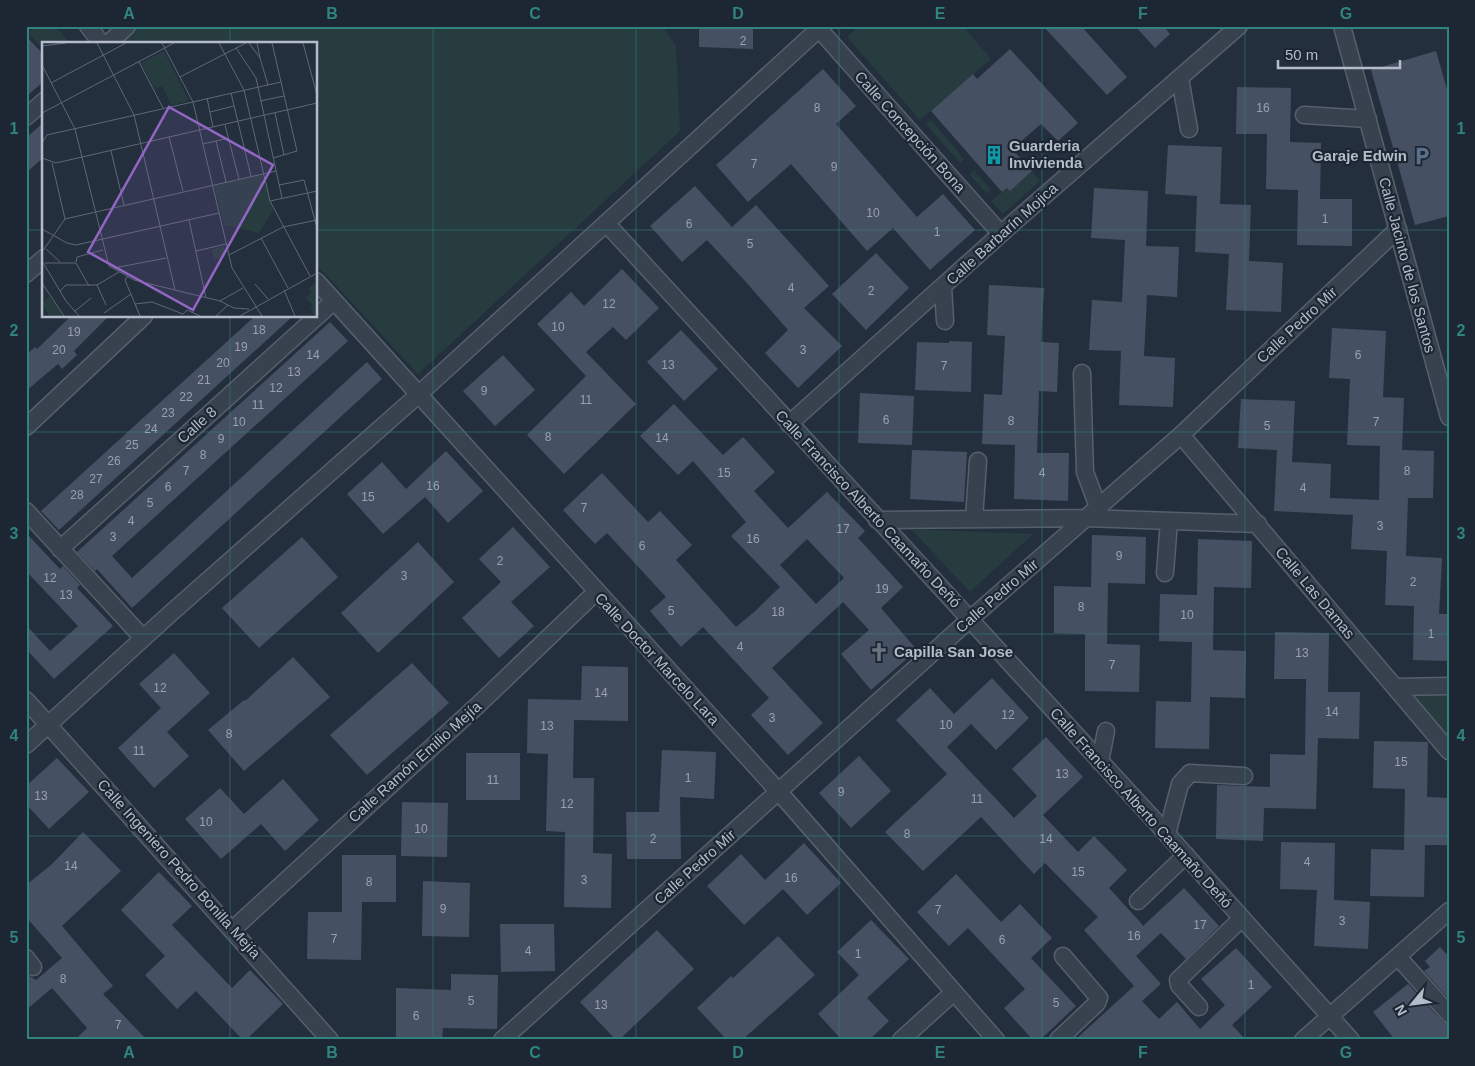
<svg xmlns="http://www.w3.org/2000/svg" width="1475" height="1066" viewBox="0 0 1475 1066" font-family="Helvetica,sans-serif">
<rect width="100%" height="100%" fill="#242f3e"/>
<!-- green -->
<path fill="#263c3f" d="M35,26H55L71,44H44V50L28,33Z
M135,26H662L676,46L680,131L418,374L316,264V44H116Z
M859,26H963L991,59L920,120L847,37Z
M931,120L964,159L960,163L926,124Z
M974,170L991,190L987,194L970,175Z
M1032,171L1040,181L1003,214L991,201L1007,188L1010,191Z
M911,529L1033,534L970,592Z
M1449,690V742L1406,693Z"/>
<!-- building -->
<path fill="#455162" fill-rule="evenodd" d="M699,26H753V49L699,47Z
M1043,26H1081L1127,77L1107,95Z
M1135,26H1163L1170,34L1155,48Z
M26,36L44,55V81L26,97Z
M1010,49L1078,123L1058,141L1041,124L1012,149L1032,171L1010,191L1007,188L1002,192L931,111L973,74L977,79Z
M1436,51L1449,96V216L1415,225L1371,70Z
M823,69L856,106L836,124L917,217L943,194L975,230L930,270L893,228L867,251L791,164L748,202L716,165Z
M1237,87L1291,88L1290,142L1321,143L1320,199H1352V246L1297,245L1298,190L1266,189L1267,134H1236Z
M44,122V157L26,173V138Z
M1168,145L1222,147L1220,204L1251,205L1249,261L1283,263L1281,312L1226,310L1229,254L1195,252L1197,196L1165,194Z
M695,186L732,227L756,205L829,286L804,308L842,346L798,388L765,353L788,330L745,281L707,240L682,262L650,226Z
M1094,188L1148,191L1146,246L1179,247L1177,297L1147,295L1144,356L1175,358L1173,407L1119,405L1121,351L1089,350L1092,300L1122,302L1125,240L1091,238Z
M876,253L909,288L866,330L832,294Z
M622,269L659,308L626,340L613,327L586,352L636,404L564,474L527,435L586,376L537,324L571,292L584,306Z
M989,285L1044,288L1041,342L1059,343L1057,392L1039,391L1037,453H1069L1068,501L1014,499L1015,445L982,444L984,394L1002,395L1005,336L987,335Z
M71,316H109L74,351L77,355L62,369L58,364L26,391V355L35,347L37,349Z
M255,316H293L59,530L41,511Z
M330,322L348,341L112,556L132,578L367,362L382,379L132,608L97,569L95,571L77,552Z
M1332,328L1386,331L1383,397L1404,398L1402,450L1434,451L1433,498H1408L1406,556L1442,558L1439,614H1449V661L1413,660L1414,606L1385,605L1387,551L1351,549L1353,515L1274,511L1277,450L1238,448L1241,399L1295,401L1292,462L1331,464L1330,498L1379,500L1380,446L1347,445L1350,379L1329,378Z
M681,330L718,369L684,401L647,362Z
M949,341L972,342L971,392L915,390L917,342L949,343Z
M503,355L535,390L495,426L463,391Z
M860,393L914,396L912,445L858,443Z
M674,404L723,455L743,437L775,472L754,491L788,528L827,492L865,531L858,538L903,587L881,608L917,650L871,690L841,654L869,630L843,602L772,668L823,723L788,755L751,715L769,698L703,627L681,647L650,611L666,597L607,533L595,544L563,510L602,473L648,522L660,511L692,545L676,560L736,627L753,613L780,587L731,536L746,522L693,461L678,475L640,436ZM807,539L844,578L816,604L780,565Z
M912,450L967,452L964,502L910,499Z
M446,451L483,491L448,523L425,497L383,534L347,494L382,462L406,489Z
M513,527L550,567L511,602L534,626L499,658L462,618L501,582L479,559Z
M26,533L60,569L63,566L80,585L77,588L113,626L54,679L26,649V625L50,651L78,626L26,571Z
M1092,535L1146,537L1145,584L1108,583L1107,644L1140,645L1139,692L1085,691V634L1054,633V586L1091,587Z
M302,537L338,577L259,648L222,608Z
M1198,539L1252,541L1251,588L1214,587L1213,650L1246,651L1245,698L1210,697L1209,749L1155,748L1156,701L1191,702L1192,642L1159,641L1160,594L1197,595Z
M418,542L454,582L378,653L341,613Z
M1275,632L1329,633L1328,692H1360L1359,739L1318,738L1316,809L1264,808L1263,841L1216,839L1217,785L1270,787V754L1305,755L1306,679H1274Z
M174,653L210,693L167,732L189,756L154,788L118,748L161,708L139,684Z
M293,657L330,697L244,771L208,730L244,700L245,701Z
M412,663L449,703L367,775L330,735Z
M582,666L628,667V721L574,720L573,778H594L593,853L612,854L611,908L564,907L565,832L546,831L548,754L527,753L528,699L581,700Z
M992,678L1029,718L996,750L971,724L947,747L1014,818L1037,796L1012,769L1046,737L1083,777L1043,815L1078,852L1094,836L1127,870L1109,888L1141,923L1143,926L1184,888L1219,926L1186,959L1161,933L1136,956L1161,984L1142,1001L1159,1019L1177,1002L1200,1029L1225,1005L1201,979L1236,948L1272,987L1232,1025L1246,1040H1075L1134,986L1084,930L1098,917L1045,863L1034,874L981,817L923,871L885,832L947,774L896,720L930,688L954,714Z
M1374,741L1428,742L1427,797L1449,798V845H1425L1424,897L1370,896L1371,849L1404,850L1405,789L1373,788Z
M662,750L716,752L714,799L680,797L681,859H627L626,812H659Z
M466,753H520V800H466Z
M859,756L891,791L851,828L819,793Z
M57,758L89,792L49,829L26,804V786Z
M283,779L319,820L285,851L261,824L221,859L185,819L220,788L244,814Z
M402,802L448,803L447,857L401,856Z
M83,832L121,871L62,926L113,986L103,994L147,1040H75L87,1028L52,988L26,1010V974L36,980L62,958L26,917V885L51,865Z
M1281,842L1335,843L1334,900L1370,902L1368,949L1314,946L1317,890L1280,889Z
M804,843L841,883L807,915L783,889L744,925L707,886L741,854L765,880Z
M342,855H396V902H362L361,960L307,959L308,912H342Z
M159,872L192,906L172,925L232,988L250,970L283,1004L246,1040H243L196,991L177,1009L145,975L165,956L121,910Z
M956,874L1001,922L1020,904L1052,938L1031,958L1076,1006L1040,1040H1033L1004,1008L1025,989L968,928L949,946L917,912Z
M423,881L470,883L469,937L422,936Z
M871,920L909,959L867,998L889,1021L869,1040H842L818,1014L859,975L837,952Z
M500,924H554L555,971L501,972Z
M657,930L694,969L619,1040H616L580,1002Z
M778,936L815,975L742,1040H727L697,1008L731,976L733,978Z
M1440,947L1449,957V999L1424,971L1430,967L1425,961Z
M451,974L498,975L497,1029L443,1028L442,1040H396V988L451,990Z
M1408,984L1442,1021L1449,1024V1040H1395L1373,1012Z"/>
<g fill="none" stroke-linecap="round" stroke-linejoin="round">
<!-- minor casing -->
<g stroke="#565f6c" stroke-width="19">
<path id="minor" d="M88,26L102,44
M1342,26L1449,417
M819,29L1001,234
M108,44L127,26
M1180,78L1189,129
M1304,115L1368,119
M26,117L44,101
M606,223L1156,822L1351,1040
M26,274L44,258
M316,281L779,792L996,1040
M943,286L945,321
M1082,373L1085,472L1098,507
M789,424L1013,223L1239,26
M26,427L144,316
M1181,435L1449,751
M26,511L143,638
M974,519L978,461
M877,520L1086,518L1258,524
M60,549L334,301
M1165,573L1169,521
M1395,687L1449,686
M26,700L330,1040
M26,745L171,613L418,395L822,26
M1100,762L1106,731
M1167,834L1180,784L1190,773L1244,776
M1138,901L1186,855
M232,930L478,705L596,592
M1398,957L1449,1014
M26,958L33,967
M1199,1007L1179,985L1178,980L1242,918
M502,1040L969,620L1181,435L1398,229
M901,1040L954,992
M1058,1040L1097,1003L1099,998L1063,956
M1303,1040L1449,911"/>
</g>
<!-- minor -->
<use href="#minor" stroke="#38414e" stroke-width="16"/>
</g>
<!-- grid -->
<path fill="none" stroke="#308480" stroke-width="1" stroke-opacity="0.55" d="M230,26V44M433,26V1040M636,26V1040M839,26V1040M1042,26V1040M1245,26V1040M26,230H44M316,230H1449M230,316V1040M26,432H1449M26,634H1449M26,836H1449"/>
<!-- icons -->
<defs>
<g id="building-bare" transform="scale(1.5)"><path d="M-4-6H4V6H1V3H-1V6H-4ZM-2.5-4.3h1.7v1.8h-1.7ZM.8-4.3h1.7v1.8H.8ZM-2.5-1h1.7V.8h-1.7ZM.8-1h1.7V.8H.8Z" fill="#0f9aa8" stroke="#1d2633" stroke-width="2.5" paint-order="stroke"/></g>
<g id="parking-bare" transform="scale(1.5)"><path d="M-3.5-5.5H1a3.5 3.5 0 0 1 0 7H-1V5.5H-3.5ZM-1-3.4V-.6H.8a1.4 1.4 0 0 0 0-2.8Z" fill="#5c6f8a" stroke="#1d2633" stroke-width="2.5" paint-order="stroke"/></g>
<g id="church-bare" transform="scale(1.5)"><path d="M-1.2-6h2.4v3.5h3.3v2.4h-3.3V6h-2.4V-.1h-3.3v-2.4h3.3Z" fill="#6b7280" stroke="#1d2633" stroke-width="2.5" paint-order="stroke"/></g>
</defs>
<g fill-rule="evenodd">
<use href="#building-bare" x="994" y="155"/>
<use href="#parking-bare" x="1422" y="156"/>
<use href="#church-bare" x="879" y="652"/>
</g>
<g text-anchor="middle" stroke-width="4.5" stroke-linejoin="round" paint-order="stroke">
<!-- number labels -->
<g font-size="12" fill="#98a1af">
<text x="743" y="45">2</text>
<text x="817" y="112">8</text>
<text x="1263" y="112">16</text>
<text x="754" y="168">7</text>
<text x="834" y="171">9</text>
<text x="873" y="217">10</text>
<text x="1325" y="223">1</text>
<text x="689" y="228">6</text>
<text x="937" y="236">1</text>
<text x="750" y="248">5</text>
<text x="791" y="292">4</text>
<text x="871" y="295">2</text>
<text x="609" y="308">12</text>
<text x="558" y="331">10</text>
<text x="259" y="334">18</text>
<text x="74" y="336">19</text>
<text x="241" y="351">19</text>
<text x="59" y="354">20</text>
<text x="803" y="354">3</text>
<text x="313" y="359">14</text>
<text x="1358" y="359">6</text>
<text x="223" y="367">20</text>
<text x="668" y="369">13</text>
<text x="944" y="370">7</text>
<text x="294" y="376">13</text>
<text x="204" y="384">21</text>
<text x="276" y="392">12</text>
<text x="484" y="395">9</text>
<text x="186" y="401">22</text>
<text x="586" y="404">11</text>
<text x="258" y="409">11</text>
<text x="168" y="417">23</text>
<text x="886" y="424">6</text>
<text x="1011" y="425">8</text>
<text x="239" y="426">10</text>
<text x="1376" y="426">7</text>
<text x="1267" y="430">5</text>
<text x="151" y="433">24</text>
<text x="548" y="441">8</text>
<text x="662" y="442">14</text>
<text x="221" y="443">9</text>
<text x="132" y="449">25</text>
<text x="203" y="459">8</text>
<text x="114" y="465">26</text>
<text x="186" y="475">7</text>
<text x="1407" y="475">8</text>
<text x="724" y="477">15</text>
<text x="1042" y="477">4</text>
<text x="96" y="483">27</text>
<text x="433" y="490">16</text>
<text x="168" y="491">6</text>
<text x="1303" y="492">4</text>
<text x="77" y="499">28</text>
<text x="368" y="501">15</text>
<text x="150" y="507">5</text>
<text x="584" y="512">7</text>
<text x="131" y="525">4</text>
<text x="1380" y="530">3</text>
<text x="843" y="533">17</text>
<text x="113" y="541">3</text>
<text x="753" y="543">16</text>
<text x="642" y="550">6</text>
<text x="1119" y="560">9</text>
<text x="500" y="565">2</text>
<text x="404" y="580">3</text>
<text x="50" y="582">12</text>
<text x="1413" y="586">2</text>
<text x="882" y="593">19</text>
<text x="66" y="599">13</text>
<text x="1081" y="611">8</text>
<text x="671" y="615">5</text>
<text x="778" y="616">18</text>
<text x="1187" y="619">10</text>
<text x="1431" y="638">1</text>
<text x="740" y="651">4</text>
<text x="1302" y="657">13</text>
<text x="1112" y="669">7</text>
<text x="160" y="692">12</text>
<text x="601" y="697">14</text>
<text x="1332" y="716">14</text>
<text x="1008" y="719">12</text>
<text x="772" y="722">3</text>
<text x="946" y="729">10</text>
<text x="547" y="730">13</text>
<text x="229" y="738">8</text>
<text x="139" y="755">11</text>
<text x="1401" y="766">15</text>
<text x="1062" y="778">13</text>
<text x="688" y="782">1</text>
<text x="493" y="784">11</text>
<text x="841" y="796">9</text>
<text x="41" y="800">13</text>
<text x="977" y="803">11</text>
<text x="567" y="808">12</text>
<text x="206" y="826">10</text>
<text x="421" y="833">10</text>
<text x="907" y="838">8</text>
<text x="653" y="843">2</text>
<text x="1046" y="843">14</text>
<text x="1307" y="866">4</text>
<text x="71" y="870">14</text>
<text x="1078" y="876">15</text>
<text x="791" y="882">16</text>
<text x="584" y="884">3</text>
<text x="369" y="886">8</text>
<text x="443" y="913">9</text>
<text x="938" y="914">7</text>
<text x="1342" y="925">3</text>
<text x="1200" y="929">17</text>
<text x="1134" y="940">16</text>
<text x="334" y="943">7</text>
<text x="1002" y="944">6</text>
<text x="528" y="955">4</text>
<text x="858" y="958">1</text>
<text x="63" y="983">8</text>
<text x="1251" y="989">1</text>
<text x="471" y="1005">5</text>
<text x="1056" y="1007">5</text>
<text x="601" y="1009">13</text>
<text x="416" y="1020">6</text>
<text x="118" y="1029">7</text>
</g>
<!-- street labels -->
<g font-size="15" fill="#b4bcc9" stroke="#1d2633">
<text transform="translate(910 132) rotate(48)" y="5">Calle Concepción Bona</text>
<text transform="translate(1002 234) rotate(-42)" y="5">Calle Barbarín Mojica</text>
<text transform="translate(1407 265) rotate(75)" y="5">Calle Jacinto de los Santos</text>
<text transform="translate(1297 325) rotate(-43)" y="5">Calle Pedro Mir</text>
<text transform="translate(197 425) rotate(-42)" y="5">Calle 8</text>
<text transform="translate(868 509) rotate(47)" y="5">Calle Francisco Alberto Caamaño Deñó</text>
<text transform="translate(1315 593) rotate(50)" y="5">Calle Las Damas</text>
<text transform="translate(997 596) rotate(-41)" y="5">Calle Pedro Mir</text>
<text transform="translate(657 659) rotate(47)" y="5">Calle Doctor Marcelo Lara</text>
<text transform="translate(415 762) rotate(-42)" y="5">Calle Ramón Emilio Mejía</text>
<text transform="translate(1141 808) rotate(48)" y="5">Calle Francisco Alberto Caamaño Deñó</text>
<text transform="translate(695 867) rotate(-42)" y="5">Calle Pedro Mir</text>
<text transform="translate(179 869) rotate(48)" y="5">Calle Ingeniero Pedro Bonilla Mejía</text>
</g>
<!-- poi labels -->
<g font-size="15" font-weight="bold" fill="#b4bcc9" stroke="#1d2633" text-anchor="start">
<text x="1009" y="151">Guarderia<tspan x="1009" dy="17">Invivienda</tspan></text>
<text x="1407" y="161" text-anchor="end">Garaje Edwin</text>
<text x="894" y="657">Capilla San Jose</text>
</g>
</g>
<!-- overview -->
<g transform="translate(42 42)">
<rect width="275" height="275" fill="#242f3e"/>
<path d="M122,9L147,59L129,63L120,44L113,48L99,21ZM221,132L231,168L217,191L182,183L172,144ZM182,204L184,215L172,217L170,208L163,209ZM275,239V274H273L268,267L271,263L263,256L269,251L266,247ZM7,254L21,274H7L0,261Z" fill="#263c3f"/>
<path fill="none" stroke="#5e6776" stroke-width="1" d="M55,1L92,73L133,248M120,1L151,60L190,226L220,274M177,1L202,48L228,159L268,234M207,1L218,16L226,43M215,1L218,16M230,1L255,109L231,116M261,1L275,53M0,4L24,1M194,6L214,36L240,156M97,20L121,66M0,23L33,87L67,224L92,238L178,259L192,266L207,267M138,35L204,1M9,41L84,1M189,51L209,134M165,56L171,85M218,59L242,54M168,70L192,64M0,71L132,1M233,71L242,113M183,83L197,137M127,95L141,149M174,99L184,140M0,101L5,93L239,40M161,102L187,96M69,109L82,163M0,116L14,121L275,61M237,143L262,138L275,186M228,159L275,149M23,177L234,129M147,178L164,256M0,187L25,201L34,203L177,171M219,196L246,246M4,207L18,220M154,209L184,202M0,210L23,177L10,121M187,213L241,185L275,178M0,219L24,259L37,274M34,220L35,215L61,208M3,221H34L47,244M72,226L124,216M86,234L83,238L98,274M0,241L22,274M213,242L226,257M55,243L64,263M242,248L253,274M18,249L24,243H55L77,230M178,259L201,246M93,262L110,260L141,272M32,270L49,256M62,271L89,252M141,272L145,268L158,274M174,274L186,263M198,274L275,231"/>
<path fill="#9266c3" fill-opacity="0.15" stroke="#9266c3" stroke-width="2.5" d="M127,65L231,123L151,268L46,210Z"/>
<rect width="275" height="275" fill="none" stroke="#b4bcc9" stroke-width="2.5"/>
</g>
<!-- border -->
<rect width="1475" height="1066" fill="none" stroke="#1d2633" stroke-width="55"/>
<!-- north arrow -->
<g transform="translate(1412 1004) rotate(241)" stroke="#1d2633" stroke-width="4" paint-order="stroke">
<path d="M0-4L9 19L0 12L-9 19Z" fill="#b4bcc9"/>
<text y="-8" font-size="14" font-weight="bold" text-anchor="middle" fill="#b4bcc9">N</text>
</g>
<!-- scale -->
<path d="M1278 60v8h122v-8" fill="none" stroke="#b4bcc9" stroke-width="2.5"/>
<text x="1285" y="60" font-size="15" fill="#b4bcc9" stroke="#1d2633" stroke-width="4" paint-order="stroke">50 m</text>
<rect x="28" y="28" width="1420" height="1010" fill="none" stroke="#308480" stroke-width="2"/>
<g font-size="16" text-anchor="middle" font-weight="bold" fill="#308480">
<text x="129" y="19">A</text>
<text x="332" y="19">B</text>
<text x="535" y="19">C</text>
<text x="738" y="19">D</text>
<text x="940" y="19">E</text>
<text x="1143" y="19">F</text>
<text x="1346" y="19">G</text>
<text x="14" y="134">1</text>
<text x="1461" y="134">1</text>
<text x="14" y="336">2</text>
<text x="1461" y="336">2</text>
<text x="14" y="539">3</text>
<text x="1461" y="539">3</text>
<text x="14" y="741">4</text>
<text x="1461" y="741">4</text>
<text x="14" y="943">5</text>
<text x="1461" y="943">5</text>
<text x="129" y="1058">A</text>
<text x="332" y="1058">B</text>
<text x="535" y="1058">C</text>
<text x="738" y="1058">D</text>
<text x="940" y="1058">E</text>
<text x="1143" y="1058">F</text>
<text x="1346" y="1058">G</text>
</g>
</svg>
